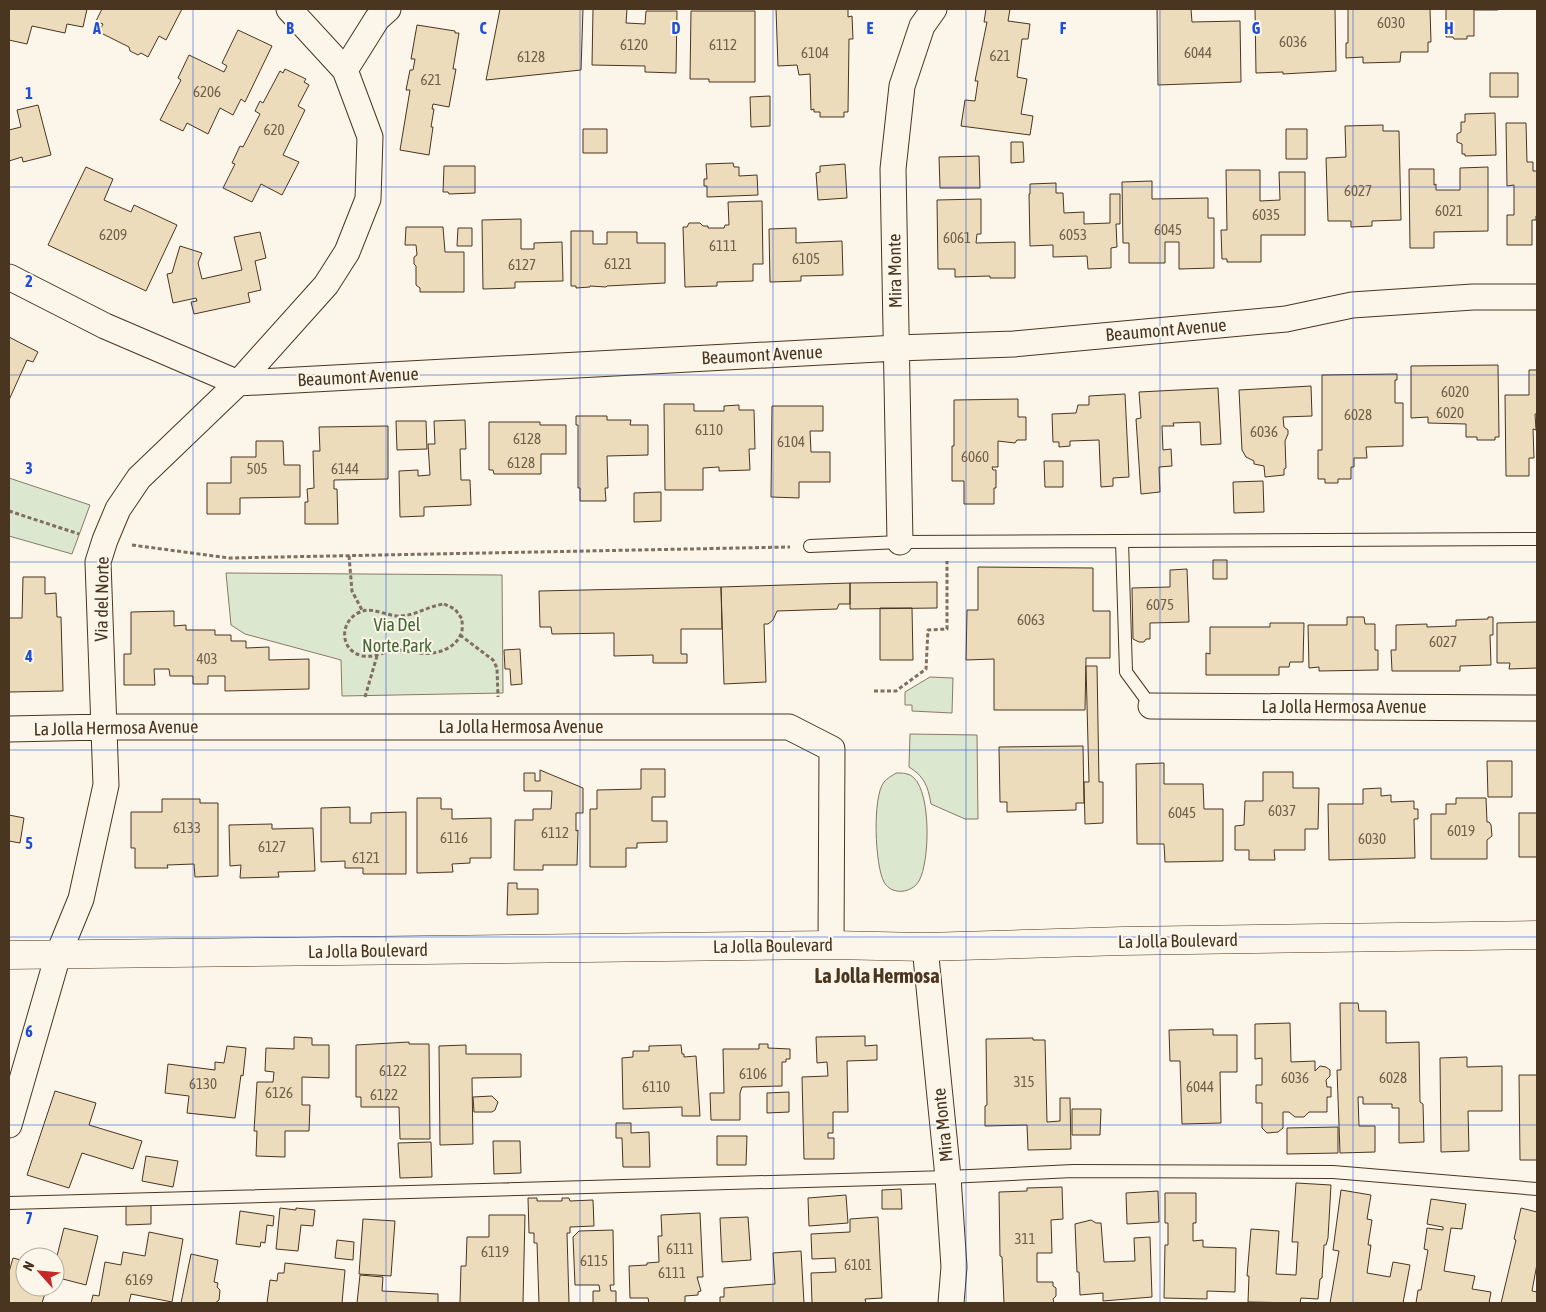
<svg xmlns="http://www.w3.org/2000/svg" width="1546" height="1312" viewBox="0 0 1546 1312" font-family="'Asap Condensed',sans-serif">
<rect width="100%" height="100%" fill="#fbf6e9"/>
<!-- green -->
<path fill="#dce7d0" stroke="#887966" d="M9,478L90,505L72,554L9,536Z
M226,573L502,575L503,693L342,696L341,660L245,634L231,625Z
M930,677L953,678L952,713L912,711V705H905V692Z
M910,734L977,735L978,819H965L931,804C928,786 924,776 909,767Z
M896,773C903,773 909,773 914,778C931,794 930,861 919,881C912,893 892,896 884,882C875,866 872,797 884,782C887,778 892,776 896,773Z"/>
<!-- building -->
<path fill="#ecdcbc" stroke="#4a3520" d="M9,9H87L83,27L67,24L65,33L32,26L27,44L9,40Z
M102,9H182L166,40L159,36L148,57L141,53L138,55L130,51L129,47L99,32L103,24L96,21Z
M500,9H583L581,70L486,80Z
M593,9H627L626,23L645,24L646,11H677L676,73L645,72V66L592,65Z
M776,9H848V17L852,16L853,39H849L848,112H844V117H820V112H814V109L811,110L810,74L799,75L797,65L778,66Z
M986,9H1010L1008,21L1030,24L1028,39H1022L1017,77L1027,79L1021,114L1033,116L1030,135L961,126L965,100L975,101L978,81H975L987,22H984Z
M1157,9H1191L1192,22L1240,21L1241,82L1158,85Z
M1255,9H1335L1336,71L1283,74V72L1256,73Z
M1348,9H1430L1431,42H1428V52H1401L1400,62L1363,63V57L1346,58V43H1348Z
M1446,9H1498V10H1474V36H1467V39H1454L1453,37H1446Z
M691,11H755V82H709V79H690Z
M417,25L455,31V33H459L453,69H456L449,107L433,104L432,109H434L431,127H433L429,155L400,150L410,90H406L410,70H413L415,59H411Z
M238,30L272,46L245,102L241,99L233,115L220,108L208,134L187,123L183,131L160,120L181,80L178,78L189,55L224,72L227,66L222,63Z
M285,69L306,79L304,82L309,85L298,106L305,110L283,155L299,162L282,195L261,184L252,202L223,188L235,164L232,163L240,146L243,147L260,114L255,111L260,101L263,103L280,71L283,73Z
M1490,73H1518V97H1490Z
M770,96V126L751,127L750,97Z
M38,105L51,155L23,162L22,157L9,161V130L21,127L17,110Z
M1495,113L1496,155L1465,156V154H1462V144L1457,142V134L1461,132V122H1465V114Z
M1506,123H1526L1527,162H1533V171H1537V216H1536V220H1532V245H1507V215H1514V185L1507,186Z
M1383,125V131H1399L1401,220L1372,221V226L1351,227V221H1328L1326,158L1346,157L1345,126Z
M583,129H607V153H583Z
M1286,129H1307V159H1286Z
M1011,142H1023L1024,162L1011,163Z
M979,156L980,188H940L939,157Z
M733,163L734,167H739V176L757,175L758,195L707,197V186H704V179H707L706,164Z
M845,164L847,198L818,200L816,173L820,172V166Z
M444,166H475V193L449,194L448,192H443Z
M86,167L113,179L104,200L131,212L134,205L177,225L146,291L48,245Z
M1488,167V231L1434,232V248H1410L1409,169H1434V185L1436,184V190H1460V168Z
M1226,170H1260V201L1280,200L1279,172H1305V235H1261V262H1227V259H1222L1221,230H1227Z
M1152,181V199L1208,198V218H1214V268L1179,269V242H1165V263H1129V243H1123L1122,182Z
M1056,183V193H1063L1064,213L1084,212V224L1110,223V194H1120V224H1116L1117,247L1111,248V268L1088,269L1087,256L1053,257V245L1030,246L1029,194H1030V184Z
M981,199V234H977L976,243L1015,242V278H990V276L955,277V269H938L937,200Z
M762,201L763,264H753V281L717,282V286L685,287L683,227H687L689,223H700L703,226H708V228H724L725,225H729L728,202Z
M521,219V249H534V243L562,242L563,281L515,282V288L483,289L482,220Z
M406,227H443L445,252H464V292H420V288L416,285V266L414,264V257L417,255L416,245H405Z
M458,228H472V246H457Z
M796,228V243L842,241L843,275L801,276V281L770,282L769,229Z
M571,231H593V244H607V232H637V243H665V283L607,286L606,287L590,286V287L576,288V286H571Z
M260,232L266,258L255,261L261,290L248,293L250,302L194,314L191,302L197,301L196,298L173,303L167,274L172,273L180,246L202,253L198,263L202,279L242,270L234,237Z
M9,337L38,352L33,362L27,360L9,400Z
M1498,365L1499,437H1495V440H1477V437H1466V424L1428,423V417L1411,418V366Z
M1529,370H1537V414H1535L1536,430L1533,429L1534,458H1529V476H1506L1505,395H1529Z
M1397,374V380H1395V403H1403V446L1366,447L1367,458H1354V467H1351V479H1338V483H1325V479H1318V450H1322V375Z
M1311,386L1312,416L1283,417L1284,427L1288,430V434L1285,441L1286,468L1284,469V475L1265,477L1264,466L1254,464V461L1246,457L1242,450L1239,390Z
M1218,388L1221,444L1201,445L1200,422L1173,423L1174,426H1162L1163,450L1171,449L1172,466L1159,467L1160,492L1141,494L1136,419L1141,418L1139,392Z
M1125,394L1129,477L1113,478V486L1101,487L1099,440L1070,441V446L1059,447V442H1053L1052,414L1076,413L1078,405H1089V396Z
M1018,399V417H1026V440H1017L1015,443L998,441V467H992L993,470H996V488H994V504H964V481H952V446H954V400Z
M664,404H694V411H724V406L739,405V410H754L755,449H749L750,470L719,471V467L703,468V490H665Z
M772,406H823V431H810L811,452H830V482H799V498L771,497Z
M576,416H607V420H631L630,425H648V455L607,456L608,488H605L606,501H580V488H578V425H576Z
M465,420L466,449H460L461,480H470L471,505L424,507V516L400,517L399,471L418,470V476L430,475L428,444H435L434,421Z
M396,421H426L427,449L397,450Z
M489,422H540V425H566V454H541V474H494L493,470H489Z
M388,426V479L334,480V489H337L338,524H305V502H308L307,489L314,488L313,451H320L319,427Z
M256,441H283L284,465H300V497L240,498V514H207V483H231V457H256Z
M1044,461H1063V487H1045Z
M1263,481L1264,512L1234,513L1233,482Z
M661,492V521L634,522V493Z
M1213,560H1227V579H1213Z
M978,567L1093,568V611H1110V658H1086L1085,710H994V659L966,660L967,610H978Z
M1187,569L1189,622L1150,623V639H1146L1144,642H1139L1133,639L1132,588L1170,587V570Z
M23,577H45V594L56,593L57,617H61L63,691L9,692V618H22Z
M937,582V608L850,609V583Z
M850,583V604H839L837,609L777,611L773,620L768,624H764L766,682L724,684L721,587Z
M721,587L722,629H681V654H687V663H653V655L614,656V633L552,634L551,627H540L539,591Z
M880,608H912L913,660H880Z
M174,611V626L186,625V630H215V635H231V641H246V648L269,647V660L309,659V689L225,691V676H208V684H193V676H170L169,669H154L155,685H124V654H131V612Z
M1347,617H1364L1365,624H1375V650H1378V670L1319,671V667L1309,668L1308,625H1347Z
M1488,617H1493V635H1490L1491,665L1460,666V671H1392L1391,650H1396V625L1427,624V627L1456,626V620L1488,619Z
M1537,622V668L1509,669L1510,663H1497V623Z
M1270,623H1304L1303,662H1290L1289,667H1279V675H1206V653L1210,654V627H1270Z
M520,649L522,684L511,685L510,669H505L504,650Z
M1086,666H1097L1099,782H1103V823L1085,824L1084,782H1089Z
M1083,746L1084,803H1076V810L1007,812V802H1000L999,747Z
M1487,761H1512V797H1488Z
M1164,763V784H1203L1204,809H1223V861L1165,862L1164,844H1137L1136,764Z
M641,769H665V797H652V821H667V842L637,843V848H626V867H590V809H597V790L641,789Z
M540,770L583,788V813H576V831L578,830L577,865H543V870H514L515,820H533V809H551L552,791H524V773H535V781H540Z
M1263,772H1293V788H1319L1318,829H1305V850H1274L1275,860H1249V850H1235V826L1244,825L1245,801H1263Z
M1381,788V796L1391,795V802L1414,801V809H1418V819H1414L1415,858L1329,860L1328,804H1363V789Z
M417,798H441V809H452V819L491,818V858H470V863L452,864L453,872L417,873Z
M1456,798H1486L1487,822H1489L1491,825L1492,836L1487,840V859H1431V814H1446V804H1456Z
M162,799H200V803H218V876L195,877L194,864L167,865L168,868H135V848H131V812H162Z
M350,807V823H371V813L406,812V874H363V868H345V861L321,862V808Z
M1519,813H1537V857H1519Z
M9,815L24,818L20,843L9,841V844Z
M272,824V829L313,828L315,871L278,872L279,877L240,878L241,865L230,866L229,825Z
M508,883H517V889H538V914L507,915Z
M1340,1003H1358L1359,1011H1386V1043L1419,1042L1420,1102L1423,1104L1424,1142L1399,1143V1108H1392V1104H1363V1097H1358L1359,1126H1375V1152L1340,1153L1337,1070H1341Z
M1290,1023L1291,1062L1315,1061V1071L1320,1066L1326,1067L1330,1070V1076L1326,1080L1327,1087H1331V1097H1327V1112H1309L1304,1117H1295L1289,1112H1283V1128L1278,1132L1267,1133L1262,1128V1103H1256V1085H1262V1058L1255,1059V1024Z
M1213,1029V1035H1237V1072H1220L1221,1123L1182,1124L1180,1061H1170L1169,1030Z
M865,1036V1046L877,1045V1060L847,1061L848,1112H833V1133H828V1138H834V1159H804L802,1077L828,1076L827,1062L817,1063L816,1037Z
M294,1037L312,1038V1045H329V1078L302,1077V1105H310L309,1131H285V1157L256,1156L257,1131H254L257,1082H273L274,1072L265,1071L266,1048L294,1049Z
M1033,1038V1040H1045L1047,1122L1060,1121V1098H1070L1071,1149L1028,1150L1027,1125L985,1126V1106L987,1105L986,1039Z
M409,1042V1044H429L430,1139H400L399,1107H361V1097H356V1045Z
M759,1044H768V1048L790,1049V1059H786V1062H782V1086L742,1087L740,1093V1120H711L710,1093H724L723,1049H759Z
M466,1045V1054H521V1077L472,1078L473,1144L440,1145L439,1046Z
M681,1045L682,1054H684V1057L696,1056L700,1116H682V1107L623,1109L622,1058L633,1057V1051H649V1046Z
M227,1046L246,1048L243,1076L241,1075L235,1118L187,1113L189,1096L165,1093L168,1064L215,1070V1062L224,1063Z
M1467,1057V1067L1502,1066V1111H1468L1469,1151L1441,1152L1440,1058Z
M1519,1075H1537V1160H1520Z
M55,1091L96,1103L89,1125L142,1141L133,1169L82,1153L69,1188L27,1175Z
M789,1092V1112L767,1113V1093Z
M492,1096L498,1102L495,1110L492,1112H474L473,1097Z
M1072,1109H1101L1100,1135H1072Z
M616,1123H631V1133L649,1132L650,1167H623L622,1138H616Z
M1338,1127V1153L1287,1154V1128Z
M717,1136H747L746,1165H717Z
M493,1141H520L521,1173L494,1174Z
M431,1142L432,1177L400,1178L398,1143Z
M146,1156L178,1161L173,1187L142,1181Z
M1296,1183L1331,1185L1328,1238L1326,1245H1324L1322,1278L1320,1279L1318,1299L1301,1298L1300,1303L1248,1302L1249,1276H1247L1251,1229L1279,1231L1276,1274L1296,1275L1298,1242H1292Z
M1062,1187L1063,1219L1051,1220L1052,1253H1037V1282H1053V1286L1056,1288V1296L1053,1299L1054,1303H1004L1002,1257L1000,1256L999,1192L1027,1191V1188Z
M901,1189L902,1209H882V1190Z
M1341,1190L1371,1195L1367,1219L1372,1220L1368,1245H1371L1367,1273L1390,1277L1393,1262L1410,1265L1403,1303H1330L1339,1251L1333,1250Z
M1158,1191L1159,1222L1127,1224L1126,1193Z
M1165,1193H1196V1223H1193V1241L1203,1240V1247L1236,1248L1235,1292L1207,1291V1299L1164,1298L1165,1245H1168V1223H1165Z
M846,1195L848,1223L809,1226L808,1198Z
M528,1198H537V1201H562V1198H569L570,1201L593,1200L594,1226L570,1227V1233H567L569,1303H539L537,1243H534V1233H529Z
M1431,1199L1466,1204L1462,1229L1451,1228L1444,1271L1475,1276L1472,1289L1491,1292L1489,1303H1416L1418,1290H1421L1428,1250L1424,1249L1427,1228L1443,1230V1227L1427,1224Z
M126,1205H151V1224L126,1225Z
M280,1208L296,1210V1208L315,1210L313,1226L301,1225L298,1251L276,1249Z
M1521,1208L1537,1212V1264L1532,1291L1537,1292V1303H1501L1516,1240L1514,1239Z
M240,1211L274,1216L273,1226L267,1225L265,1243L261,1242L260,1247L236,1244Z
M700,1213L703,1277H697L701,1291L698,1292V1295L685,1296V1303H649L648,1298H630L629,1266L647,1265V1263L659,1262L658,1236H662L661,1215Z
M489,1215H525L523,1303H460L461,1266H466L467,1237H489Z
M748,1217L751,1260L722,1262L720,1218Z
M878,1217L882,1298L865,1299L866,1303H812L811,1273L836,1272L835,1258L812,1259L811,1234L850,1232V1219Z
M363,1219L395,1221L391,1276L359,1274Z
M1091,1220L1096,1223H1101L1104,1262L1135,1261L1134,1238L1150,1237L1152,1297L1103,1301V1293L1080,1295L1079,1272H1077L1075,1224Z
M64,1228L98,1236L86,1285L55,1277V1264Z
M613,1230L614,1285H610L611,1291H616V1303H593V1291H600L599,1285H575L573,1237L579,1231Z
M149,1232L183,1239L172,1302L131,1294L129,1303H91L93,1295L99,1296L105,1262L121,1265L123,1252L145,1256Z
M337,1240L354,1242L353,1260L335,1258Z
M801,1251L804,1303H720V1297H724V1288L775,1284L773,1253Z
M191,1254L218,1260L214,1282L218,1283L217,1287L220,1290L219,1300L215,1303H181Z
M13,1258L25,1261V1287H47L42,1303H9V1272Z
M285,1263L345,1270L342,1303H267L270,1280L277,1281L278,1273H284Z
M360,1275L383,1277L382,1291L438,1294V1303H357Z"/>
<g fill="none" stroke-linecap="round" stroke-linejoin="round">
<!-- service casing -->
<g stroke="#4a3520" stroke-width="14">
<path id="service" d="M1122,541L1126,672L1151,706
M810,546L900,542L1537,539
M9,1203L948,1177L1073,1171L1333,1172L1537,1189"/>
</g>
<!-- minor casing -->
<g stroke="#4a3520" stroke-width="27">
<path id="minor" d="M345,70L377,19L388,9
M9,277L105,326L238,383L897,348L1014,344L1286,319L1352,305L1473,297H1537
M900,542L893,169L902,86L922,26L934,9
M1151,706L1537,708
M9,729L104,727H789L832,749L831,945
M925,947L948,1177L954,1267L951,1303
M9,1125L58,955L81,899L106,785L98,562L105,540L118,509L139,478L238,383L326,285L347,252L368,199L370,137L345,70L289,9"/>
</g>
<!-- primary casing -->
<g stroke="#4a3520" stroke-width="29">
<path id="primary" d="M9,955L831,945L925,947L1123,941L1537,935"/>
</g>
<!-- path -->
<path stroke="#7f6f5c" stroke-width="3" stroke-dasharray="4 2.5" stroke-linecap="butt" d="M9,511L79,534
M132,545L229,558L790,547
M349,556L352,591L362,610
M444,604L455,609L462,619C462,623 463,630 461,634C454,650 435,655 419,653C411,652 404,650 396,650C385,651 375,658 363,656C339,651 339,621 360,612C372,606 388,617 401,616C416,615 429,606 444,604Z
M460,635L493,660L497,668L498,697
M874,691H896L926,669L928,630L947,629V561
M365,697L377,656"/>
<!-- service -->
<use href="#service" stroke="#fbf6e9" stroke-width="12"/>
<!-- minor -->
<use href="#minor" stroke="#fbf6e9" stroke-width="25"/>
<!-- primary -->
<use href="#primary" stroke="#fbf6e9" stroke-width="28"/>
</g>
<!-- grid -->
<path fill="none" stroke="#1d4ed8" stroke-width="1" stroke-opacity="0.55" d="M193,9V1303M386,9V1303M580,9V1303M773,9V1303M966,9V1303M1160,9V1303M1353,9V1303M9,187H1537M9,375H1537M9,562H1537M9,750H1537M9,937H1537M9,1125H1537"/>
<g text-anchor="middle" stroke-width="4" stroke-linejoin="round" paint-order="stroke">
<!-- number labels -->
<g font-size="15" fill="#725f47">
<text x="1391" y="28">6030</text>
<text x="1293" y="47">6036</text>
<text x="634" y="50">6120</text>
<text x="723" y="50">6112</text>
<text x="815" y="58">6104</text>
<text x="1198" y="58">6044</text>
<text x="1000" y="61">621</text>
<text x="531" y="62">6128</text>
<text x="431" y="85">621</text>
<text x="207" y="97">6206</text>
<text x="274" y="135">620</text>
<text x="1358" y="196">6027</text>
<text x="1449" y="216">6021</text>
<text x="1266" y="220">6035</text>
<text x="1168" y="235">6045</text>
<text x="113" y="240">6209</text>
<text x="1073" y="240">6053</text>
<text x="957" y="243">6061</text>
<text x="723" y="251">6111</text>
<text x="806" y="264">6105</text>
<text x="618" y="269">6121</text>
<text x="522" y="270">6127</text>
<text x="1455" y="397">6020</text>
<text x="1450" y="418">6020</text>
<text x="1358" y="420">6028</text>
<text x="709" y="435">6110</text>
<text x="1264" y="437">6036</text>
<text x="527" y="444">6128</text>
<text x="791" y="447">6104</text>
<text x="975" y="462">6060</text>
<text x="521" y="468">6128</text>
<text x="257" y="474">505</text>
<text x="345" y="474">6144</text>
<text x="1160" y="610">6075</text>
<text x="1031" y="625">6063</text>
<text x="1443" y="647">6027</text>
<text x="207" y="664">403</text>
<text x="1282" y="816">6037</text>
<text x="1182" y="818">6045</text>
<text x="187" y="833">6133</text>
<text x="1461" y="836">6019</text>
<text x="555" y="838">6112</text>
<text x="454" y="843">6116</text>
<text x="1372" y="844">6030</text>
<text x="272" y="852">6127</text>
<text x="366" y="863">6121</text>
<text x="393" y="1076">6122</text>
<text x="753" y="1079">6106</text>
<text x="1295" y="1083">6036</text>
<text x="1393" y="1083">6028</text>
<text x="1024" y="1087">315</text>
<text x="203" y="1089">6130</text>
<text x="656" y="1092">6110</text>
<text x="1200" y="1092">6044</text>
<text x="279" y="1098">6126</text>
<text x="384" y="1100">6122</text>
<text x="1025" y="1244">311</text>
<text x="680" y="1254">6111</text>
<text x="495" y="1257">6119</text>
<text x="594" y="1266">6115</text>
<text x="858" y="1270">6101</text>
<text x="672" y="1278">6111</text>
<text x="139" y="1285">6169</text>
</g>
<!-- street labels -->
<g font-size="18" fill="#4a3520" stroke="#fbf6e9">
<text transform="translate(895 271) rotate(-91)" y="6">Mira Monte</text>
<text transform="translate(1166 330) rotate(-5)" y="6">Beaumont Avenue</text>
<text transform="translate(762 355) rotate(-3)" y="6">Beaumont Avenue</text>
<text transform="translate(358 377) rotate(-3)" y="6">Beaumont Avenue</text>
<text transform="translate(102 599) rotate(-89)" y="6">Via del Norte</text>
<text x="1344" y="713">La Jolla Hermosa Avenue</text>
<text x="521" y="733">La Jolla Hermosa Avenue</text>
<text transform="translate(116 728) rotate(-1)" y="6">La Jolla Hermosa Avenue</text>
<text transform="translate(1178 941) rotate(-1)" y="6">La Jolla Boulevard</text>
<text transform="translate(773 946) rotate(-1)" y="6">La Jolla Boulevard</text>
<text transform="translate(368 951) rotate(-1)" y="6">La Jolla Boulevard</text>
<text transform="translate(943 1125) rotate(-96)" y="6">Mira Monte</text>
</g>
<!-- park labels -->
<g font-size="18" fill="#436837" stroke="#fbf6e9">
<text x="397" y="631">Via Del<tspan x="397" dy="21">Norte Park</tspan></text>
</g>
<!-- quarter labels -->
<g font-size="20" font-weight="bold" fill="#4a3520" stroke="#fbf6e9">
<text x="877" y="983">La Jolla Hermosa</text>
</g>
</g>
<g font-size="16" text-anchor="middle" font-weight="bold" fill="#1d4ed8" stroke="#fbf6e9" stroke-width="4" stroke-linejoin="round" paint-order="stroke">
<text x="97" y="34">A</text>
<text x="290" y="34">B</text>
<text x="483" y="34">C</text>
<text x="676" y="34">D</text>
<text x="870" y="34">E</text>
<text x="1063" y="34">F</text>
<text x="1256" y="34">G</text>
<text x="1449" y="34">H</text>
<text x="29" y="99">1</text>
<text x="29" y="287">2</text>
<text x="29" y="474">3</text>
<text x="29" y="662">4</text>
<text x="29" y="849">5</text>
<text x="29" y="1037">6</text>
<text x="29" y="1224">7</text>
</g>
<!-- border -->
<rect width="1546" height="1312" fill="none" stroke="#4a3520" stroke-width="20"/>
<!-- north arrow -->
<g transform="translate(40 1272) rotate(297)"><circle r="24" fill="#fbf6e9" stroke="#b4a999"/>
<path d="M0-4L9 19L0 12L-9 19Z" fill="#c62828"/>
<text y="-8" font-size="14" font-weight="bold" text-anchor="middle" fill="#4a3520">N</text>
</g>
</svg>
